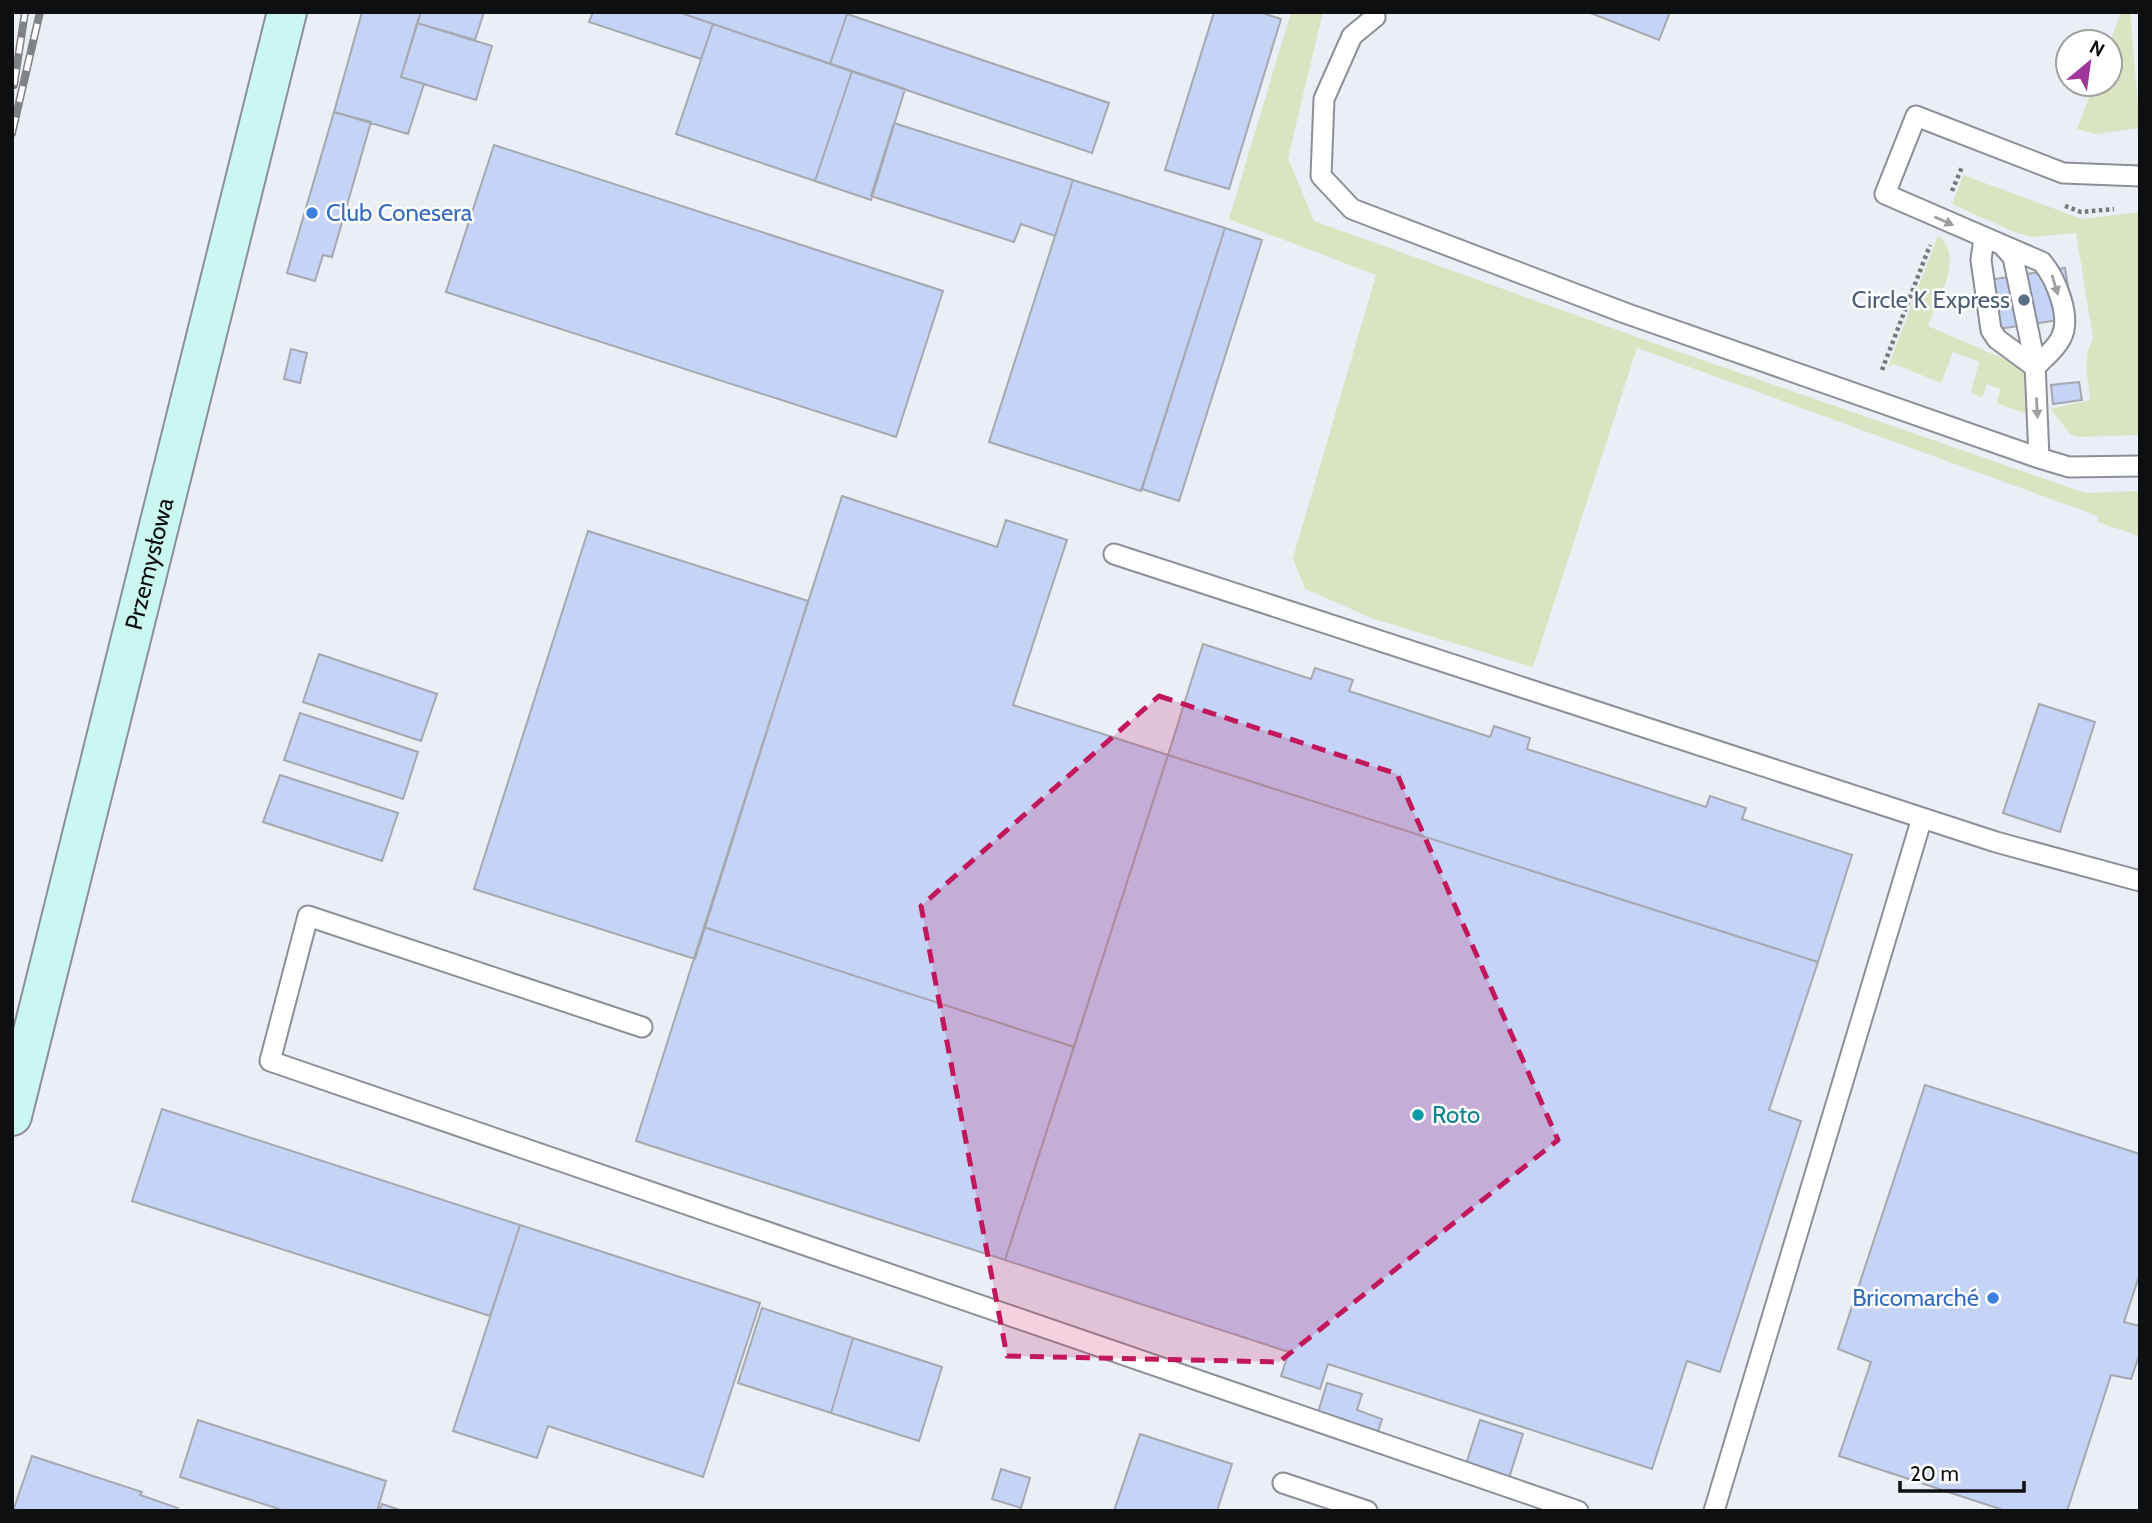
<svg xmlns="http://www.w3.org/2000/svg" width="2152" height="1523" viewBox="0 0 2152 1523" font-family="Cabin,sans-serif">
<rect width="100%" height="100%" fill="#eaeef5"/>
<!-- green -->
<path fill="#dae3c2" d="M1291,12H1323L1288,158L1314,221L1662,346L2085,493L2140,491V536L2097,522L2098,516L1637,348L1533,667L1374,619L1305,589L1293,558L1376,275L1229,219Z
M2121,12H2130L2140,128L2096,134L2077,129L2094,84H2110V42Z
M1963,175L2082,219L2140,212V435L2078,437L2070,434L2051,409L2090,400C2088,378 2082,359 2093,338L2076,233L2032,237L2014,232L1952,204Z
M1938,235C1965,258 1938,298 1928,326L2016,364L2024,371L2027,414L1997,403L2000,389L1987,384L1982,398L1971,392L1979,362L1953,352L1941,383L1894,364L1888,367Z"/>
<!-- building -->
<path fill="#c5d3f7" stroke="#a5a8af" stroke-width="2" d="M362,12H421L401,77L424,84L408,134L334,112Z
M421,12H484L475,40L417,23Z
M593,12H678L713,24L701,59L589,22Z
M678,12H843L847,14L830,64Z
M1214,12H1259L1281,19L1229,189L1165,170Z
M1588,12H1670L1659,40Z
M847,14L1109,103L1092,153L830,64Z
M417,23L492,46L476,100L401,77Z
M713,24L852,71L815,181L676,134Z
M852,71L905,89L871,200L815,181Z
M334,112L371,122L332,257L323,255L315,281L287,273Z
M894,123L1073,180L1055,236L1021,224L1014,242L871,196Z
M494,145L943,291L896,437L446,292Z
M1073,180L1225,228L1141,491L989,442Z
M1225,228L1262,240L1179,501L1142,489Z
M2065,268L2073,318L1984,331L1976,282Z
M291,349L307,353L300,383L284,379Z
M2079,382L2082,400L2053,404L2051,385Z
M842,496L997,547L1006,520L1067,540L1013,705L1168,755L1074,1047L704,927Z
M588,531L808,601L695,959L474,889Z
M1203,644L1311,679L1315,668L1353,680L1349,691L1490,737L1494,726L1530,738L1527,749L1706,807L1710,796L1746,808L1742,819L1852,855L1818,962L1168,755Z
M319,654L437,694L421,741L303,702Z
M2039,704L2095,722L2060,832L2003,813Z
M300,713L418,752L403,799L284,760Z
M1168,755L1818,962L1769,1110L1801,1121L1720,1372L1687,1361L1652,1469L1328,1364L1320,1389L1281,1376L1289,1352L1005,1260Z
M280,775L398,813L382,861L263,822Z
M704,927L1074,1047L1005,1260L636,1141Z
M1925,1085L2140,1154V1273L2124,1322L2140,1326V1353L2131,1379L2111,1375L2067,1511H2006L1839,1456L1871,1362L1838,1349Z
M162,1109L520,1225L490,1316L132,1201Z
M520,1225L760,1303L703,1477L548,1426L537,1458L453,1431Z
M762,1308L853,1338L831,1413L738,1383Z
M853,1338L942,1367L919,1441L831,1413Z
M1327,1383L1362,1394L1357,1410L1382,1419L1375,1441L1315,1422Z
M198,1420L386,1481L377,1511H285L180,1477Z
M1480,1420L1523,1434L1509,1478L1466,1464Z
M1140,1434L1232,1464L1217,1511H1114Z
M32,1456L142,1492L140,1495L178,1508L177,1511H13Z
M1001,1469L1030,1478L1021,1508L992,1499Z
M382,1504L403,1511H379Z"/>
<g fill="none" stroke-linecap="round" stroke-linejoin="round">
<!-- lane casing -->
<g stroke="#8c8f96" stroke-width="23">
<path id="lane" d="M1374,12L1375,17L1352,36L1324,99L1321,176L1352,209L1625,313L2039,458L2069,467L2140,466
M1984,238L1981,260L1991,330L1997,339L2035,367C2044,358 2055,350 2061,338C2072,317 2056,279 2042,262L1885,194L1916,116L2063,173L2140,176
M2004,247L2013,257L2035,363L2039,458
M1114,554L1996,842L2140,881
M642,1027L308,916L270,1061L1578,1511
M1283,1483L1367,1511
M1714,1511L1922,818"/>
</g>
<!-- secondary casing -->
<g stroke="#8c8f96" stroke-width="42">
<g id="secondary">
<path id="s1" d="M12,1116L287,12"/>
</g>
</g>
<!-- path -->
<path stroke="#75777c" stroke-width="4.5" stroke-dasharray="3.5 3.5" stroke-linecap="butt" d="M2140,133V135
M1952,191L1962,167
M2065,206L2081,212L2114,209
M1882,370L1930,245"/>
<!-- lane -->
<use href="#lane" stroke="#fff" stroke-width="19"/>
<!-- secondary -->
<use href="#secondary" stroke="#caf8f1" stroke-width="38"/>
<!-- rail casing -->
<g stroke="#808287" stroke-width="8">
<path id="rail" d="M14,85L25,12
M12,133L40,12"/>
</g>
<!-- rail -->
<use href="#rail" stroke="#fff" stroke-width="5" stroke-dasharray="16" stroke-linecap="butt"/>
</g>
<!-- one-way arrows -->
<defs><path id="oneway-solid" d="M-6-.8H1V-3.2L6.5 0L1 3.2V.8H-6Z" transform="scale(1.75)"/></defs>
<g fill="#9f9fa0">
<use href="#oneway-solid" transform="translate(1944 221) rotate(24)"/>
<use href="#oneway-solid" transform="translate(2055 285) rotate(73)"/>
<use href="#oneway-solid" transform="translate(2037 408) rotate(87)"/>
</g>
<!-- marked area -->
<path fill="#c2185b" fill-opacity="0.2" stroke="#c2185b" stroke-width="5" stroke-dasharray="14 9" stroke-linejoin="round" d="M1159,696L1397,774L1558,1140L1279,1362L1007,1356L921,906Z"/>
<!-- markers -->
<g fill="#3f7fe0" stroke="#fff" stroke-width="2.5">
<circle cx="312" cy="213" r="7"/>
<circle cx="1993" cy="1298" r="7"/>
</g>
<circle fill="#5c6f8a" stroke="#fff" stroke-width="2.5" cx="2024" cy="300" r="7"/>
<circle fill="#0f9aa8" stroke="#fff" stroke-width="2.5" cx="1418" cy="1115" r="7"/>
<g text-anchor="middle" stroke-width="5" stroke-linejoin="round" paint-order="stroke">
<!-- shop labels -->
<g font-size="24" fill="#366cbe" stroke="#fff" text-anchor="start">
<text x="326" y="221">Club Conesera</text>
<text x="1979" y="1306" text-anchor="end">Bricomarché</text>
</g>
<!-- service labels -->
<g font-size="24" fill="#4e5e75" stroke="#fff" text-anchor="end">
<text x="2010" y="308">Circle K Express</text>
</g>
<!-- street labels -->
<g font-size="24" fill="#0e0f11" stroke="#fff">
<text dy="8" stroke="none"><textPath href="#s1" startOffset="569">Przemysłowa</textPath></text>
</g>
<!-- culture labels -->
<g font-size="24" fill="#0d838f" stroke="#fff" text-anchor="start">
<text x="1432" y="1123">Roto</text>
</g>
</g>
<!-- border -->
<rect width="2152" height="1523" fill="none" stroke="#0e0f11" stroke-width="28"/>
<!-- north arrow -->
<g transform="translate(2089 63) rotate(29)"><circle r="33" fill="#ffffff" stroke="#9f9fa0" stroke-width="2"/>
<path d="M0-5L12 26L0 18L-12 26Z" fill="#9f379a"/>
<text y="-10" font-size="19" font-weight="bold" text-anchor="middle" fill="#0e0f11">N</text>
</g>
<!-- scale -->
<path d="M1900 1481v10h124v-10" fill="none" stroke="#0e0f11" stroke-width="3.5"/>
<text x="1910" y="1481" font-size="21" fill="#0e0f11" stroke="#ffffff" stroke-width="5" paint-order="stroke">20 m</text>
</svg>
